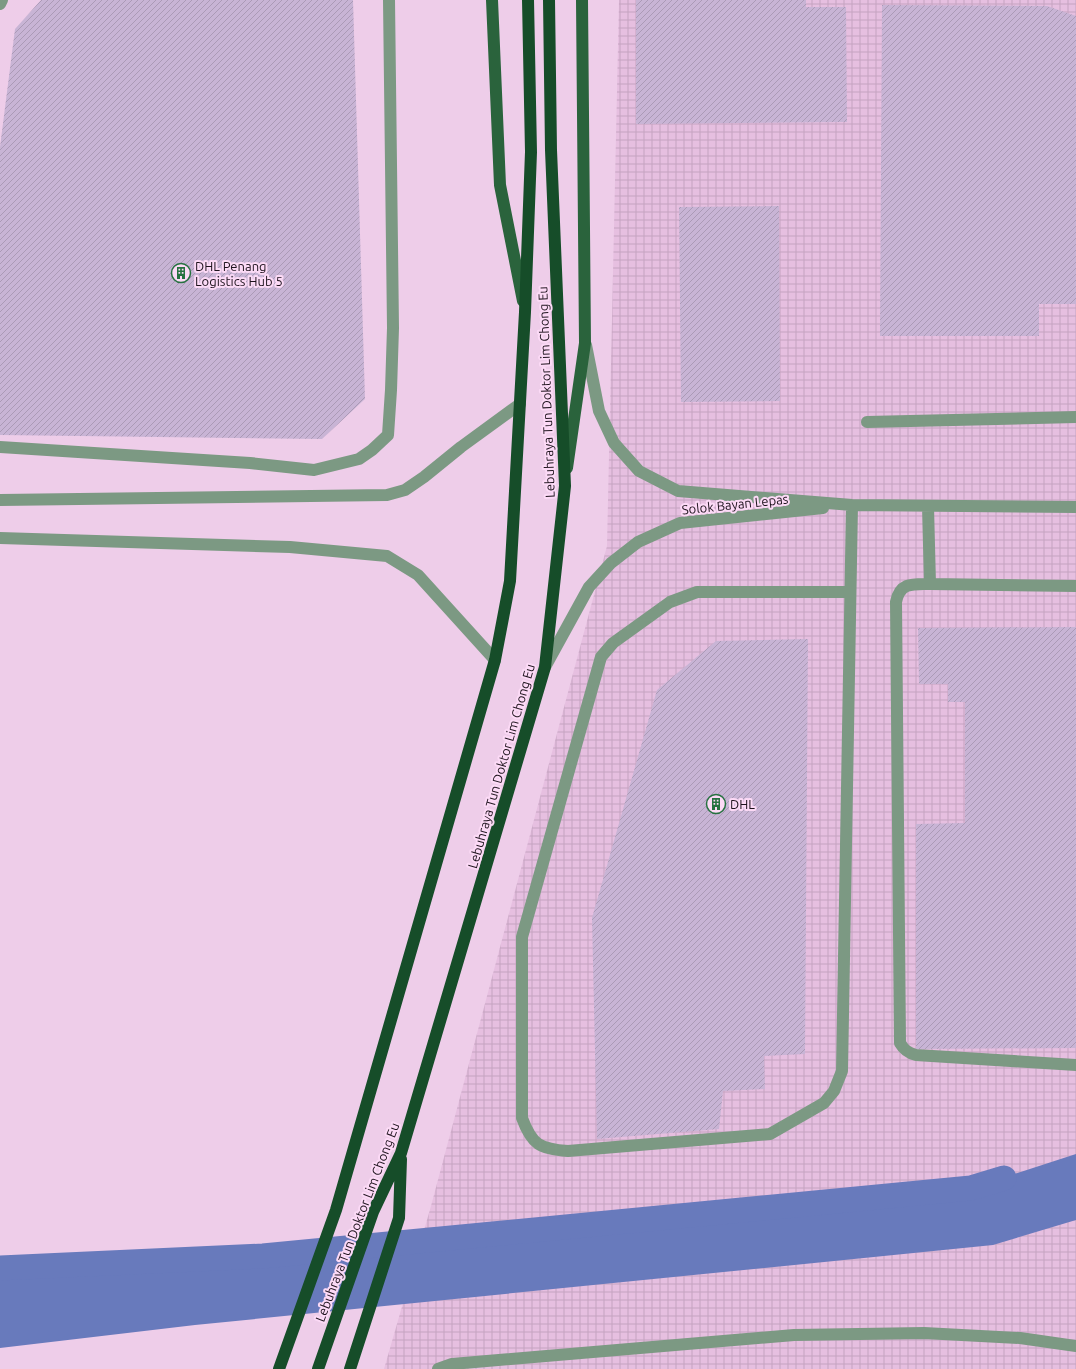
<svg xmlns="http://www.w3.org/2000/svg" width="1076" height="1369" viewBox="0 0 1076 1369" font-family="Ubuntu,sans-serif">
<defs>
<pattern id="industrial-grid" width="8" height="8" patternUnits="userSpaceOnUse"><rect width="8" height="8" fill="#e6bfe0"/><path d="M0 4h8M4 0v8" fill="none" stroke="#c5a3c0"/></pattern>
<pattern id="building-hatch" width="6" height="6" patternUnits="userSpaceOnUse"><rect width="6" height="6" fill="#c8b4d5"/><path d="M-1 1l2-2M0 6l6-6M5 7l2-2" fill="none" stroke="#ab9ab6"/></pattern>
</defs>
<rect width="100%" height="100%" fill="#eecde9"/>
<!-- industrial -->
<path fill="url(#industrial-grid)" d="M619,0H1076V1369H384L431,1206L607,546Z"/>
<!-- water -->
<path fill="#687abc" d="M1076,1154V1220L993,1245L195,1325L0,1348V1268L263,1256L971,1188Z"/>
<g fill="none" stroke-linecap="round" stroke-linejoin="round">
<!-- canal -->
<path stroke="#687abc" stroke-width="25" d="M0,1268L263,1256L971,1188L1004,1178"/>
</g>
<!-- building -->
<path fill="url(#building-hatch)" d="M41,0H353L365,399L322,439L0,435V147L15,29Z
M636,0H806V7H846L847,122L636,124Z
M882,5L1047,6L1076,16V304H1039V336H880Z
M779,206L780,401L681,402L679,207Z
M1076,627V1048L916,1049V824L965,823V702H948V684H919L918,628Z
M808,639L805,1054L764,1056L765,1089L723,1091L719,1129L597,1139L592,918L657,690L716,641Z"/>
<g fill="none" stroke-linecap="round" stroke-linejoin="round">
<!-- minor -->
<path stroke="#7c9983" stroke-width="12" d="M0,4L2,0
M586,345L599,411L614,443L639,471L678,491L852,505L1076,507
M867,422L1076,417
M0,447L250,463L314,470L359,459L372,450L388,435L391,390L393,328L389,0
M0,500L387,495L405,490L424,477L461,447L520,404
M928,506L930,584L1076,586
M0,538L290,547L387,556L418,575L495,660
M930,584C913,584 900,582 896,602L900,1043C904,1050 908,1053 916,1055L1076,1065
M850,592H697L670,602L613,643L601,657L522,937V1118C532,1145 540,1149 568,1151L770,1134L824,1103L834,1091L842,1071L852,505
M545,667L589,587L611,563L638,542L680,523L823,508
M438,1369L452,1364L794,1335L924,1333L1020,1338L1076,1346"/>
<!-- major -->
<path stroke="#2a633c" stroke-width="12" d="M492,0L500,185L523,301
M567,468L585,343L582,0"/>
<!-- highway -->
<path stroke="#164d29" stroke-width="12" d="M279,1369L336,1210L495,660L510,581L525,312L531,152L528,0
M318,1369L373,1212L401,1153L545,667L565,486L551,150L549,0
M350,1369L399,1218L401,1159"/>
</g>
<!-- icons -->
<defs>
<g id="building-ring" transform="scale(1)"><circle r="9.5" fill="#fcdaf6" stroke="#267240" stroke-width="1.5"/><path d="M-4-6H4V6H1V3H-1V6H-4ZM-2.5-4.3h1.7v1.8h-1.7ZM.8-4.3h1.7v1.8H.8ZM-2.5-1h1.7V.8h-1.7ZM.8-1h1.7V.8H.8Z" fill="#267240"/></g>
</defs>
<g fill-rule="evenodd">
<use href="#building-ring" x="181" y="273"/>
<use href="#building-ring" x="716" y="804"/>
</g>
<g text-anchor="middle" stroke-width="4" stroke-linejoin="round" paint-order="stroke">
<!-- poi labels -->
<g font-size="13" fill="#1d121c" stroke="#fcdaf6" text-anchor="start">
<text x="195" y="271">DHL Penang<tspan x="195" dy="15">Logistics Hub 5</tspan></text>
<text x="730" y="809">DHL</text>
</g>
<!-- street labels -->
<g font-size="13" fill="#1d121c" stroke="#fcdaf6">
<text transform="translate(546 392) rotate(-92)" y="5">Lebuhraya Tun Doktor Lim Chong Eu</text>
<text transform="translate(735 504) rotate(-6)" y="5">Solok Bayan Lepas</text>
<text transform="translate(501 766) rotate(-74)" y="5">Lebuhraya Tun Doktor Lim Chong Eu</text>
<text transform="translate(357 1222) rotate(-69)" y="5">Lebuhraya Tun Doktor Lim Chong Eu</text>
</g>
</g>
</svg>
